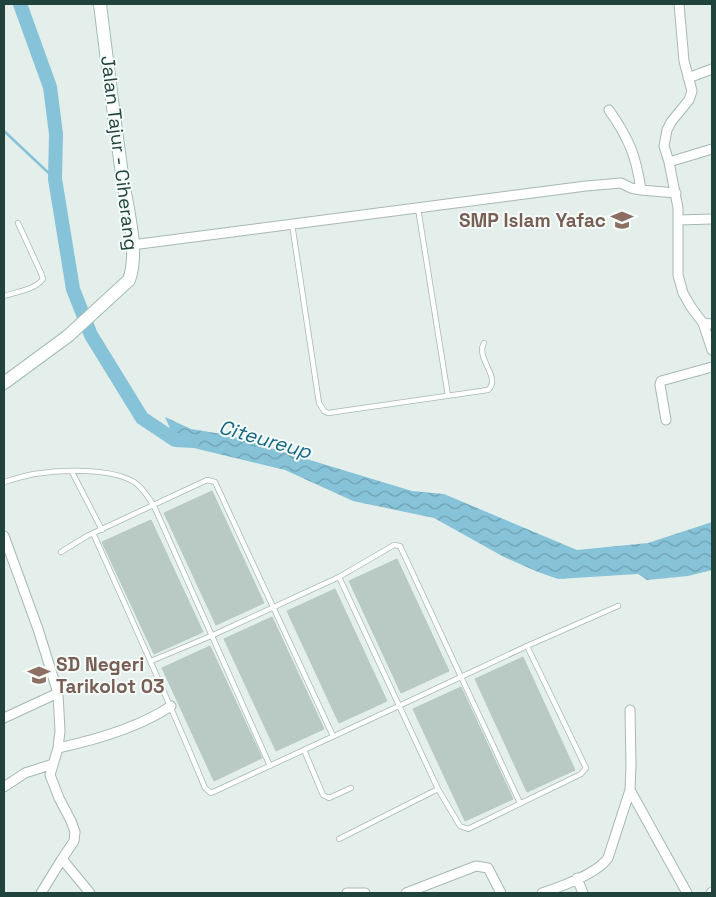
<svg xmlns="http://www.w3.org/2000/svg" width="716" height="897" viewBox="0 0 716 897" font-family="'Space Grotesk',sans-serif">
<defs>
<pattern id="water-waves" width="16" height="10" patternUnits="userSpaceOnUse" patternTransform="scale(1.25)"><rect width="16" height="10" fill="#87c3d8"/><path d="M0 5q4-4 8 0t8 0" fill="none" stroke="#6ea0b0"/></pattern>
</defs>
<rect width="100%" height="100%" fill="#e4efeb"/>
<!-- water -->
<path fill="url(#water-waves)" d="M165,417L191,429L228,435L412,491L444,494L577,550L648,543L712,522V570L688,576L647,580L638,574L558,579L538,572L504,557L434,518L353,501L285,470L177,444Z"/>
<g fill="none" stroke-linecap="round" stroke-linejoin="round">
<!-- stream -->
<path stroke="#87c3d8" stroke-width="2.5" d="M4,131L55,179"/>
<!-- river -->
<path stroke="#87c3d8" stroke-width="14" d="M20,4L50,87L56,134L55,179L73,289L91,335L142,418L175,440L193,441"/>
</g>
<!-- building -->
<path fill="#b9cac4" stroke="#b5c9c3" d="M212,491L264,603L216,625L164,513Z
M151,520L203,632L154,654L102,542Z
M397,559L449,671L401,693L349,581Z
M335,589L387,701L339,723L287,611Z
M272,617L324,729L276,751L224,639Z
M210,646L262,758L214,781L162,668Z
M523,657L575,770L527,792L475,679Z
M461,687L513,799L465,821L413,709Z"/>
<g fill="none" stroke-linecap="round" stroke-linejoin="round">
<!-- service casing -->
<g stroke="#a6b8b3" stroke-width="6">
<path id="service" d="M418,208L448,396
M292,224L319,403L324,411L328,413L488,390C502,378 475,358 484,343
M4,296C15,292 35,290 43,279L41,273L18,223
M72,472L102,530
M4,482C14,479 24,476 34,474C61,470 114,467 137,484C144,490 149,498 154,506L270,766
M93,533C131,618 170,703 205,788L211,793C316,745 422,695 527,646L586,768L581,774L468,829L460,826L438,789L339,577L211,636L151,661
M61,552L87,536L207,480L215,482L333,736
M339,577L394,545L400,546L520,803
M527,646L618,606
M304,750L323,795L329,798L351,788
M339,839L438,789"/>
</g>
<!-- minor casing -->
<g stroke="#a6b8b3" stroke-width="11">
<path id="minor" d="M679,4L684,61L692,91L689,100L671,122L667,130L664,146L669,162L678,208V275L683,293L691,307L703,323L712,324
M688,78L712,69
M609,110C629,139 636,155 641,190
M669,162L712,149
M678,220L712,219
M132,245L586,186L621,183L631,188L641,190L676,193
M703,323L712,350
M666,420L660,385L661,381L712,367
M4,536L38,629L58,693L60,731L58,748L50,775L59,798L71,821L75,832L74,841L62,859L90,893
M4,718L58,693
M58,748C95,740 140,727 171,706
M4,787L25,773L53,764
M630,790L687,893
M577,878L583,893
M41,893L62,859
M347,893H365
M406,893L476,866L488,868L501,893
M542,893C560,887 598,873 608,858L630,790L631,765L630,710
M711,893L712,892"/>
</g>
<!-- secondary casing -->
<g stroke="#a1bcb5" stroke-width="14">
<path id="secondary" d="M4,383L68,336L129,280C140,249 126,207 122,174C114,118 107,61 100,4"/>
</g>
<!-- service -->
<use href="#service" stroke="#fff" stroke-width="4.5"/>
<!-- minor -->
<use href="#minor" stroke="#fff" stroke-width="9"/>
<!-- secondary -->
<use href="#secondary" stroke="#fff" stroke-width="12"/>
</g>
<!-- icons -->
<defs>
<g id="school-bare" transform="scale(1.725)"><path d="M0-5L7-2L0 1L-7-2ZM-4 1L0 2.5L4 1V4Q0 6-4 4Z" fill="#8d6e63" stroke="#f5fbf8" stroke-width="2.5" paint-order="stroke"/></g>
</defs>
<g fill-rule="evenodd">
<use href="#school-bare" x="622" y="220"/>
<use href="#school-bare" x="39" y="675"/>
</g>
<g text-anchor="middle" stroke-width="4" stroke-linejoin="round" paint-order="stroke">
<!-- street labels -->
<g font-size="19" fill="#21433d" stroke="#f5fbf8">
<text transform="translate(120 153) rotate(83)" y="7">Jalan Tajur - Ciherang</text>
</g>
<!-- education labels -->
<g font-size="19" font-weight="bold" fill="#785e54" stroke="#f5fbf8" text-anchor="end">
<text x="606" y="227">SMP Islam Yafac</text>
<text x="56" y="671" text-anchor="start">SD Negeri<tspan x="56" dy="22">Tarikolot 03</tspan></text>
</g>
<!-- water labels -->
<g font-size="20" font-style="italic" fill="#146785" stroke="#f5fbf8">
<text transform="translate(265 439) rotate(16)" y="7">Citeureup</text>
</g>
</g>
<!-- border -->
<rect width="716" height="897" fill="none" stroke="#21433d" stroke-width="10"/>
</svg>
